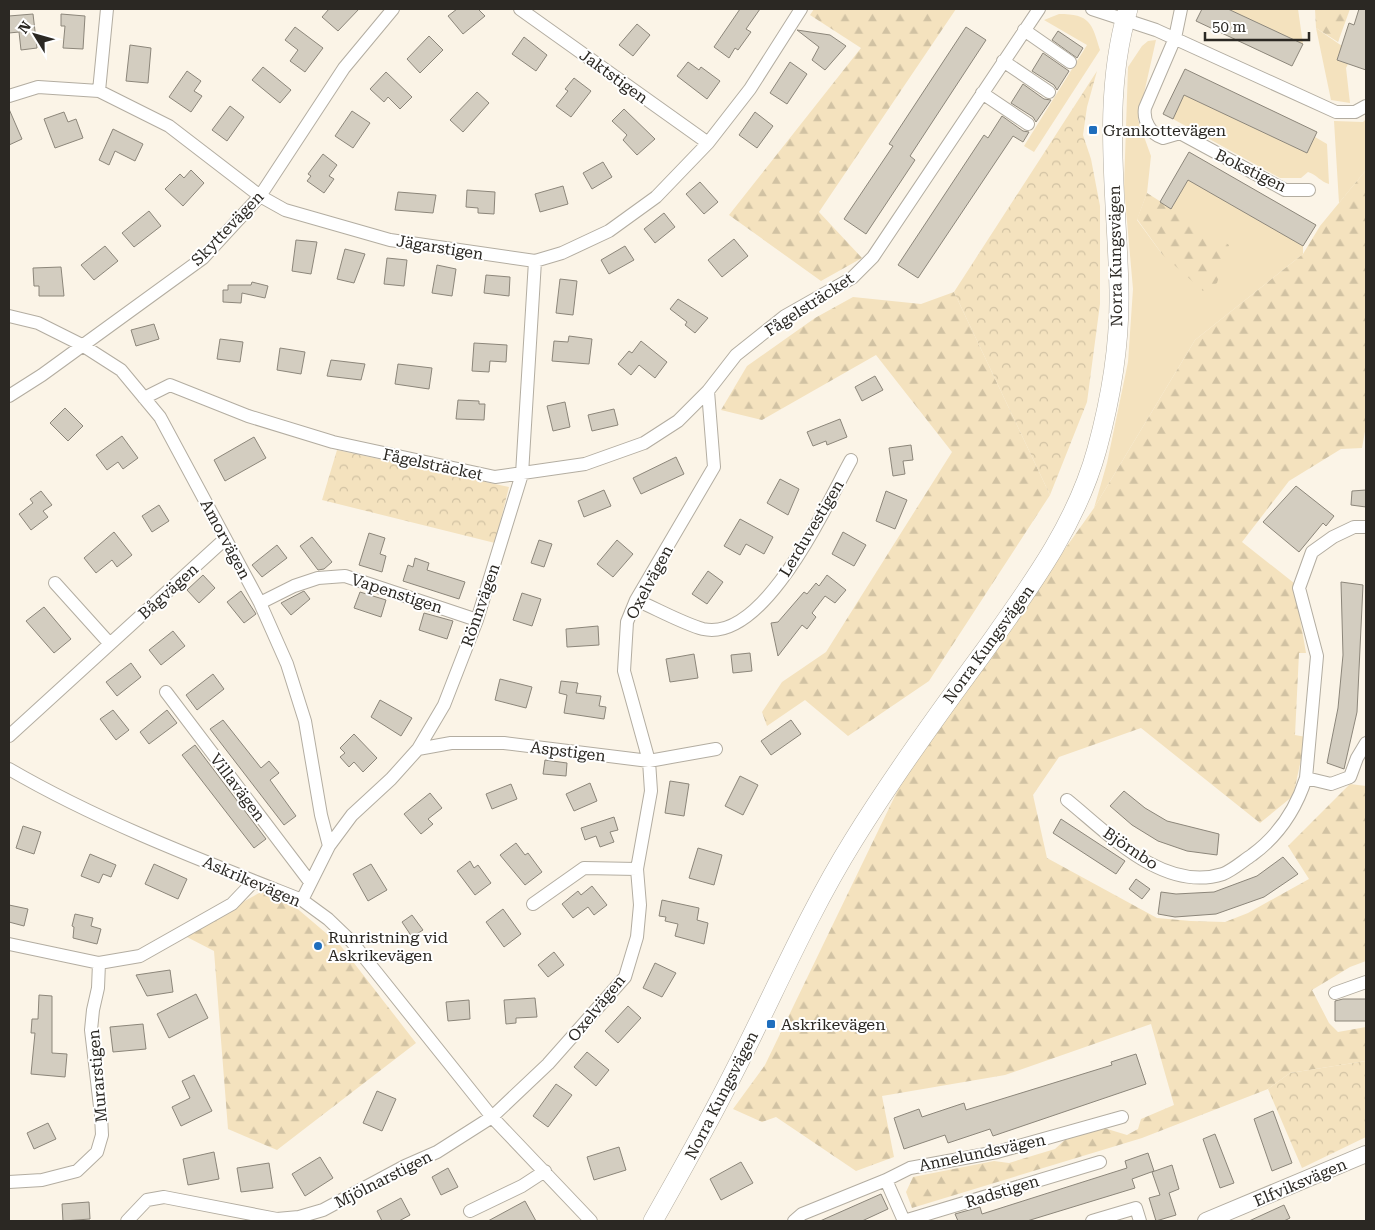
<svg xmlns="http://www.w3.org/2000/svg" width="1375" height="1230" viewBox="0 0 1375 1230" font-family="'Roboto Serif',serif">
<defs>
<pattern id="forest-firs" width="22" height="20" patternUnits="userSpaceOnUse" patternTransform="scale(1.25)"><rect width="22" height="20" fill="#f4e2be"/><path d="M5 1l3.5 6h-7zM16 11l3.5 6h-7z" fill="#d1c2a3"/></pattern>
<pattern id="park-crowns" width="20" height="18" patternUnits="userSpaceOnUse" patternTransform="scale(1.25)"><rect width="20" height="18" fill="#f4e2be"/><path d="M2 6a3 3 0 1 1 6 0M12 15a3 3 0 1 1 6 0" fill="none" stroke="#d1c2a3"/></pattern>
</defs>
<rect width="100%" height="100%" fill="#fbf4e7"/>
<!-- green -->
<path fill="#f4e2be" d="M1228,9H1298L1303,44Z
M1059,14C1090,14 1092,23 1100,50L1034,152L1024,146L1087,45L1044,20Z
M1316,28L1342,46L1337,60L1348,64L1346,68L1350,103L1331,100Z
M1156,40L1138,120L1151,156L1147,193L1137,220L1162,254L1171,209L1188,180L1303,246V254L1195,340L1094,508L1107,463L1128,362L1133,289L1124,187L1128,67L1142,46L1148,41Z
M1184,95L1307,153L1315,137L1327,144L1329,184C1321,182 1317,175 1308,172L1301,178H1280L1173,119Z
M1366,119V170L1339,203L1334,121L1363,122Z"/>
<!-- forest -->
<path fill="url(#forest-firs)" d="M814,9H956L819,212L862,258L821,281L729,215L861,48L810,15Z
M1315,9H1350L1338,42L1316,28Z
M1366,170V426L1362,448L1341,449L1289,481L1242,542L1294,583L1306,653H1299L1295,735L1306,737L1293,796L1260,823L1141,728L1059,757L1033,795L1047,858L1157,918L1191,921L1225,922L1248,913L1309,879L1288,846L1350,784L1366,786V961L1350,967L1312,990L1329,1023L1338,1032L1366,1027V1061L1290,1073L1268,1089L1142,1138L912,1208L906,1192L913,1177L994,1161L1009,1163L1055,1149L1068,1137L1104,1128L1127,1135L1138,1129L1141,1119L1174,1105L1151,1024L1005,1075L882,1096L894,1157L856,1171L776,1117L762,1122L733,1109L765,1065L907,771L1094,508L1195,340L1303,254L1320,226Z
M1147,193L1229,245L1217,283L1203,291L1162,254L1137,219Z
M954,292L1050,495L929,681L848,736L805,700L767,726L762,712L782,682L826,652L952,452L876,355L762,420L721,410L747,366L815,318L853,297L921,304Z
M261,892L293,905L340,945L416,1043L277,1150L228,1129L214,951L183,935Z"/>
<!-- park -->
<path fill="url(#park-crowns)" d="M1097,71L1087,107L1083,135L1091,159L1100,206V304L1087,402L1050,495L954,292Z
M337,450L509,487L495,543L322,500Z
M1366,1061V1137L1302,1168L1268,1089L1290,1073Z"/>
<!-- building -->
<path fill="#d3cdc0" stroke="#8c867a" d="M329,9H359L338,31L322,17Z
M457,9H478L485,16L463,34L448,16Z
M740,9H760L746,29L751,32L738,50L735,48L729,58L714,47Z
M1202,9H1228L1303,44L1292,66L1196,21Z
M1359,9H1366V70L1337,60L1349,23L1354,25Z
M33,14L37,48L21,50L19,32L9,33V16Z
M61,14L85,16L83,49L63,48L65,26H61Z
M637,24L650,35L633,56L619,45Z
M295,27L323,48L305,72L290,61L298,50L285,40Z
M966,27L986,40L910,156L915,160L866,234L844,219L893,146L889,144Z
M797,30L830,35L846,46L825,70L812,60L819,47Z
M1058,31L1083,48L1077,58L1052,40Z
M429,36L443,50L420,73L407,59Z
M524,37L547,55L536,71L512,54Z
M130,45L151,48L148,83L126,81Z
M1043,53L1069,71L1057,90L1054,85L1032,71Z
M688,62L699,70L701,67L720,81L707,99L677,76Z
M790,62L807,74L787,104L770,93Z
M263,67L291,90L280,103L252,80Z
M1185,69L1317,132L1307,153L1184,95L1173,119L1163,114Z
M187,71L201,81L194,91L202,96L191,112L169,97Z
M386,72L412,97L400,109L388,97L384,102L370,89Z
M574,78L591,91L571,117L556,106L568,91L565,89Z
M1023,84L1044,99L1051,100L1036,122L1033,117L1011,103Z
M477,92L489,103L463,132L450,120Z
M230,106L244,117L227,141L212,130Z
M9,109L22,139L9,145Z
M624,109L655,139L637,155L623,140L627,135L612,121Z
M352,111L370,123L353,148L335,136Z
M64,112L68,122L76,119L83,138L55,148L44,119Z
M755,112L773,126L757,148L739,135Z
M1002,116L1023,131L1029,132L1023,142L1013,136L918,278L898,265L984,135L988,138Z
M113,129L143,144L135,161L115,151L109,165L99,160Z
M1189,152L1316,225L1303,246L1188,180L1171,209L1160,202Z
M323,154L337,165L329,176L334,179L324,193L307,181L311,176L308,174Z
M603,162L612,177L592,189L583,173Z
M191,170L204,183L183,206L165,189L180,174L184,178Z
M700,182L718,202L704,214L686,194Z
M563,186L568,204L540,212L535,194Z
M467,190L495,192L494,214L478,213V208L466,207Z
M398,192L436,195L433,213L395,210Z
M149,211L161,226L134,247L122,233Z
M664,213L675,227L655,243L644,229Z
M734,239L748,256L722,277L708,260Z
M296,240L317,242L311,274L292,271Z
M105,246L118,261L94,280L81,265Z
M625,246L634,260L609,274L601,260Z
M345,249L365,254L354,283L337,279Z
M387,258L407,260L404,286L384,284Z
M437,265L456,269L452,296L432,293Z
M61,267L64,296H39V286H34L33,268Z
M486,275L510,277L509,296L484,293Z
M560,279L577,281L573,315L556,313Z
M252,282L268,286L265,298L242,293L241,303L223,302V290H228V285H251Z
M678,299L708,318L695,333L685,325L687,322L670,309Z
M154,324L159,339L136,346L131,330Z
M569,336L592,339L589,364L552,361L554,341L568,342Z
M220,339L243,342L240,362L217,359Z
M641,341L667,362L655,378L639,365L631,375L618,364L629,351L632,353Z
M474,343L507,345L506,362L490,361L489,372L472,371Z
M280,348L305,352L301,374L277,370Z
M331,360L365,364L361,380L327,376Z
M398,364L432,368L429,389L395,384Z
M875,376L883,390L862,401L855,387Z
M458,400L479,401V404H485L484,420L456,419Z
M565,402L570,427L553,431L547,406Z
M65,408L83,426L68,441L50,423Z
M614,409L618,425L592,431L588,415Z
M840,419L847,437L827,445L826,441L813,446L807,432Z
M122,436L138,458L123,469L118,462L107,470L96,455Z
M254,437L266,458L225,481L214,460Z
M911,445L913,460L903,461L905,474L893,476L889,448Z
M676,457L684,474L641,494L633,478Z
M780,479L799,489L788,515L767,503Z
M1296,486L1334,516L1326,526L1323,523L1299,552L1263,522Z
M604,490L611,506L584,517L578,501Z
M1366,490V507L1351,505L1352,491Z
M41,491L52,505L43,511L48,517L31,530L19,514L33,503L30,499Z
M886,491L907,500L895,529L876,521Z
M159,505L169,521L152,532L142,516Z
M740,519L773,537L764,554L746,544L740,555L724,546Z
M114,532L132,555L117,567L112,560L96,573L84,558Z
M843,532L866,545L854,566L832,554Z
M369,533L385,538L380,554L386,556L382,572L359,565Z
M312,537L332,562L324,569L318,570L300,546Z
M539,540L552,544L544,567L531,563Z
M617,540L633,554L613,577L597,564Z
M277,545L287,558L262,577L252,565Z
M415,558L429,563L427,570L465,582L459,599L403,581L408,565L413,567Z
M708,571L723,582L707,604L692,594Z
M203,575L215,588L199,603L187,590Z
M827,575L846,590L835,603L825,596L812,613L816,617L807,629L802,625L778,656L771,623L778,622L804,592L807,594L816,583L819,586Z
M1341,582L1363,585L1357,712L1344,769L1327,763L1338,708L1343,655Z
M241,591L256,614L244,623L227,602Z
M304,591L310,599L291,615L281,603Z
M360,592L386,600L381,617L354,608Z
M522,593L541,599L532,626L513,620Z
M44,607L71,639L54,653L26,621Z
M424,613L453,621L447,639L419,630Z
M598,626L599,645L567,647L566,629Z
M173,631L185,646L161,665L149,650Z
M750,653L752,671L733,673L731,655Z
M694,654L698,678L670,682L666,659Z
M131,663L141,677L117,696L106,682Z
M213,674L224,689L197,710L186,695Z
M500,679L532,687L526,708L495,700Z
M561,681L578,683L576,693L601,696L599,706L606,707L604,719L564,713L567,695L559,693Z
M380,700L412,718L401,736L371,717Z
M113,710L129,730L116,740L100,719Z
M167,710L177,723L149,744L140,732Z
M223,720L261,768L269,761L279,773L270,780L296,816L284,825L210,729Z
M791,720L801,734L771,755L761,741Z
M354,734L377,758L363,772L354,762L349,767L340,757L345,753L340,748Z
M195,745L266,839L254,848L182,755Z
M545,760L567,763L566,776L543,774Z
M740,776L758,785L743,815L725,806Z
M670,781L689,784L684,816L665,813Z
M590,783L597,801L574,811L566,794Z
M511,784L517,799L492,809L486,794Z
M1124,791L1145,808L1167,821L1219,834L1217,855L1187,851L1158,841L1132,825L1110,806Z
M430,793L442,808L428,819L433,824L421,834L404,814Z
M614,817L618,830L610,832L614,842L600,847L596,836L585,840L581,828Z
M1061,819L1125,861L1116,874L1053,833Z
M23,826L41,832L34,854L16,848Z
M516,843L525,855L528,853L542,872L525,885L500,855Z
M698,848L722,855L714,885L689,878Z
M90,854L116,865L111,877L103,874L99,883L81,876Z
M1283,857L1298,874L1264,897L1216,914L1175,917L1158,914L1161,892L1176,894L1214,892L1257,876Z
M470,861L474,868L478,865L491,883L475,895L457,871Z
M154,864L187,879L178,899L145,884Z
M371,864L387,890L368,901L353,874Z
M1136,879L1150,889L1142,899L1129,889Z
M592,886L607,905L594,915L588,907L573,918L562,904L578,891L581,895Z
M662,900L699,908L697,920L708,923L704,944L675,936L678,924L665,921L666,917L659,916Z
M9,905L28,909L24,926L9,922Z
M503,909L521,934L504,947L486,922Z
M75,914L93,918L91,926L101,929L97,944L73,938L74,927L72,926Z
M412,915L423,930L412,937L402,922Z
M554,952L564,965L548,977L538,965Z
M655,963L676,973L662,997L643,988Z
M170,970L173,992L147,996L136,975Z
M196,994L208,1018L169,1038L157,1014Z
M39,995L52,996V1053L67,1054L65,1077L31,1074L35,1033H31L32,1019H38Z
M535,998L537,1017L516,1018V1023L506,1024L504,1000Z
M1343,999H1366V1021H1335V1001Z
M469,1000L470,1019L448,1021L446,1002Z
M628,1006L641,1018L618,1043L605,1031Z
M143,1024L146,1049L113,1052L110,1027Z
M587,1052L609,1070L596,1086L574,1067Z
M1136,1054L1146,1084L993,1136L990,1129L948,1143L945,1135L904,1149L894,1118L919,1109L922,1117L964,1103L966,1110L1112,1065L1111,1062Z
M194,1075L212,1111L181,1126L172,1107L190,1098L182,1081Z
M556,1084L572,1095L548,1127L533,1116Z
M377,1091L396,1099L382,1131L363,1123Z
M1273,1111L1292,1163L1272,1171L1254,1119Z
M48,1123L56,1139L34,1149L27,1133Z
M1215,1134L1234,1183L1220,1188L1203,1139Z
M619,1147L626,1170L594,1180L587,1157Z
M214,1152L219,1179L188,1185L183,1159Z
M1148,1153L1154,1171L1132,1179L1135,1188L1027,1221H958L955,1214L980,1207L982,1214L1127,1168L1125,1161Z
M320,1157L333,1178L305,1196L292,1174Z
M741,1162L753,1183L721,1200L710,1179Z
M269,1163L273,1188L241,1192L237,1168Z
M1172,1165L1179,1189L1169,1193L1176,1215L1156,1221L1149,1198L1160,1195L1152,1172Z
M448,1168L458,1187L441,1195L432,1177Z
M881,1194L888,1209L862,1221H820Z
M401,1198L410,1215L399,1221H382L377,1211Z
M525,1201L536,1221H488Z
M89,1202L90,1219L63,1221L62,1204Z
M1284,1205L1290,1218L1284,1221H1249Z"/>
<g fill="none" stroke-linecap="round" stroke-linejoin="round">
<!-- minor casing -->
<g stroke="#b3ada1" stroke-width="14">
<path id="minor" d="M520,9L708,143
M1092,9L1156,30L1336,112H1355L1366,106
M1181,9L1175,38L1145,108C1143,120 1150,134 1163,138L1180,133L1285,190H1309
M1024,30L1070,62
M1003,61L1049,92
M99,91L107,9
M982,93L1028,124
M9,96L38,87L99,91L169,126L260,196L285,210L390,240L535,261L562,253L609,231L656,197L708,143L750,89L801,9
M9,316L38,323L82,345L121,370L160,417L260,603L287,664L305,721L321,815L329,846
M9,396L42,375L203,258L260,196L344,68L393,9
M144,398L170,385L248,416L333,442L495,477L585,464L644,443L678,421L708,391L736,355L785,316L852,278L873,257L1039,9
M1366,527H1354L1333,537L1312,552L1299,588L1317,656L1306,778L1331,784L1350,777L1357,758L1366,743
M55,583L110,644
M636,600C655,608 684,624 703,629C765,643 827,503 851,460
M260,603L294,586L318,578L345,576L477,620
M166,692L310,882
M9,736L225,539
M418,749L451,743H504L649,761L716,749
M9,769C100,822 203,861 302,900L328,919L352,942L492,1117L591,1221
M1067,800C1108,833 1163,893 1223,874C1233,870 1243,861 1252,855C1278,836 1296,809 1306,778
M302,900L329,846L352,815L391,779L418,749L444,705L477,620L522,474L535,261
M533,904L584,868L637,869
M9,944L99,963L140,956L232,904L254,881
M1335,993L1366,982
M886,1180L904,1221L1100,1162
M9,1182L42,1180L77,1171L97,1152L102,1135L101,1115L91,1030L93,1010L98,988L99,963
M470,1211L522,1186L545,1171
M127,1221L147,1200L164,1197L277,1219L299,1217L323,1210L405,1166L437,1152L492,1117L548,1064L625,977L637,937L640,905L637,869L651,791L649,761L624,671L627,622L636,600L714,467L708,391
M794,1221L802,1214L886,1180L910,1168L997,1152L1122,1117
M1092,1221L1136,1208L1140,1221"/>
</g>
<!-- tertiary casing -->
<g stroke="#b3ada1" stroke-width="18">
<path id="tertiary" d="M1206,1221L1366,1154"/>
</g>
<!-- secondary casing -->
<g stroke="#b3ada1" stroke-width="20">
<path id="secondary" d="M653,1221C680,1173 708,1124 733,1074C773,996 807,915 853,841C893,776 938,714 983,653C1029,588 1076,526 1097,449C1111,398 1120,343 1119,290C1117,196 1101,100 1128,9"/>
</g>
<!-- minor -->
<use href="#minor" stroke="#fff" stroke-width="12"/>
<!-- tertiary -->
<use href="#tertiary" stroke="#fff" stroke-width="16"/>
<!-- secondary -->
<use href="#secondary" stroke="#fff" stroke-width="19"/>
</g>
<!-- markers -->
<g fill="#1f6ebd" stroke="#fff" stroke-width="2">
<rect x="1088" y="125" width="10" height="10" rx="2.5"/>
<circle cx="318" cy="946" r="5"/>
<rect x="766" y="1019" width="10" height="10" rx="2.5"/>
</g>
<g text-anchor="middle" stroke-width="4" stroke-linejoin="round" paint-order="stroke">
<!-- street labels -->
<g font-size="16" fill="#2b2823" stroke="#fff">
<text transform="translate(614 76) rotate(36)" y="6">Jaktstigen</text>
<text transform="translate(1251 170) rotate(26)" y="6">Bokstigen</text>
<text transform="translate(227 228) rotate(-46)" y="6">Skyttevägen</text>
<text transform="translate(440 247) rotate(9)" y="6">Jägarstigen</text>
<text transform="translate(1115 256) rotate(-91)" y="6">Norra Kungsvägen</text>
<text transform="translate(809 304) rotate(-33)" y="6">Fågelsträcket</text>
<text transform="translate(433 464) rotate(12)" y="6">Fågelsträcket</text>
<text transform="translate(811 528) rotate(-59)" y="6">Lerduvestigen</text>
<text transform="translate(226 539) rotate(62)" y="6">Amorvägen</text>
<text transform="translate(649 582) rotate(-62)" y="6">Oxelvägen</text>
<text transform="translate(168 591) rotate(-42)" y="6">Bågvägen</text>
<text transform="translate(397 593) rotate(18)" y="6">Vapenstigen</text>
<text transform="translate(480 605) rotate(-71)" y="6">Rönnvägen</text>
<text transform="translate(988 644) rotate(-54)" y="6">Norra Kungsvägen</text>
<text transform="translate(568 751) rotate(7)" y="6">Aspstigen</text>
<text transform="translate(238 787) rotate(53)" y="6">Villavägen</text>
<text transform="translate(1131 848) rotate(34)" y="6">Björnbo</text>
<text transform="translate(252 881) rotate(23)" y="6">Askrikevägen</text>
<text transform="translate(596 1008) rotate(-51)" y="6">Oxelvägen</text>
<text transform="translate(97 1076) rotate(-95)" y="6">Murarstigen</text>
<text transform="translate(721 1095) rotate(-63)" y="6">Norra Kungsvägen</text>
<text transform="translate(982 1152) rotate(-12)" y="6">Annelundsvägen</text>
<text transform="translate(383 1179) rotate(-27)" y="6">Mjölnarstigen</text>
<text transform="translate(1300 1182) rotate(-23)" y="6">Elfviksvägen</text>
<text transform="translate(1002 1191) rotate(-17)" y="6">Radstigen</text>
</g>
<!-- poi labels -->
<g font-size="16" fill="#2b2823" stroke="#fff" text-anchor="start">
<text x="1103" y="136">Grankottevägen</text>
<text x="328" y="943">Runristning vid<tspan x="328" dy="18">Askrikevägen</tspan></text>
<text x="781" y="1030">Askrikevägen</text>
</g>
</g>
<!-- border -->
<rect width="1375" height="1230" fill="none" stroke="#2b2823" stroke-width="20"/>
<!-- north arrow -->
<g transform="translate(35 35) rotate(307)" stroke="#ffffff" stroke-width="4" paint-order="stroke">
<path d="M0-4L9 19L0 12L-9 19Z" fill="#2b2823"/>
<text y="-8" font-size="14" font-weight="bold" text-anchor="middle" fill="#2b2823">N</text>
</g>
<!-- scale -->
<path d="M1205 32v8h104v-8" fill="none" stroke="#2b2823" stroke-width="2.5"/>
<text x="1212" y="32" font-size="15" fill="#2b2823" stroke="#ffffff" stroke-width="4" paint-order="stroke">50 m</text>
</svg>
